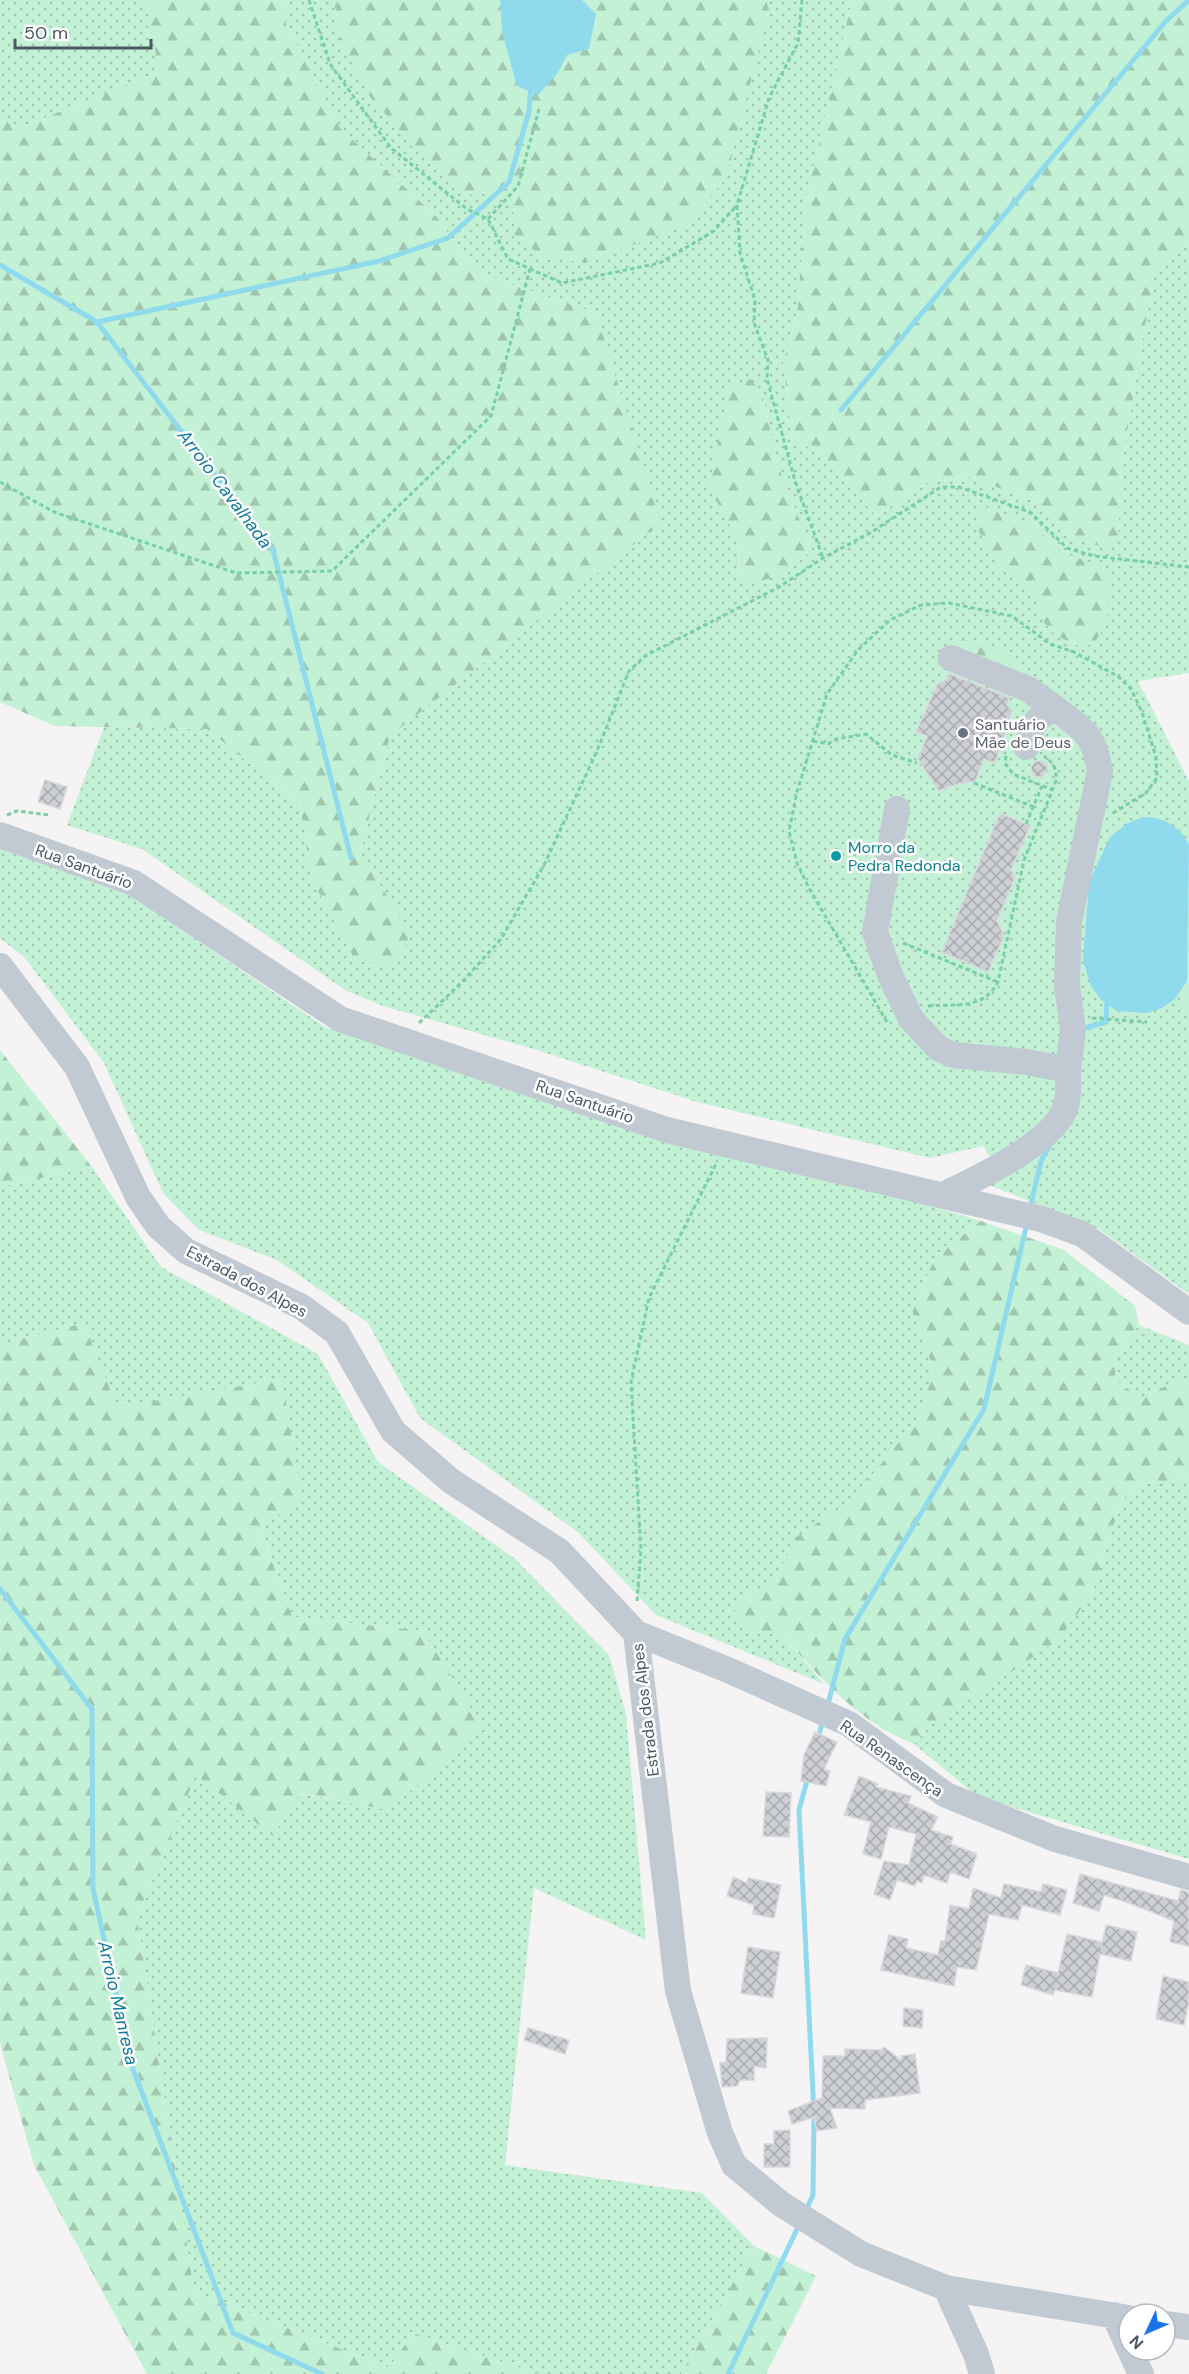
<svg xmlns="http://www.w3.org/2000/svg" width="1189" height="2374" viewBox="0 0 1189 2374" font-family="'DM Sans',sans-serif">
<defs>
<pattern id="grass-dots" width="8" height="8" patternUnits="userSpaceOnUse" patternTransform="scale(1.5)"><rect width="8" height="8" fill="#c3f1d5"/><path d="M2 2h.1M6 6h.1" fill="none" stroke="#a0c6b0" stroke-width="1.8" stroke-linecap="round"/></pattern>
<pattern id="forest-firs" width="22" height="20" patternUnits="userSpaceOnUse" patternTransform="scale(1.5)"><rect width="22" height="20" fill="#c3f1d5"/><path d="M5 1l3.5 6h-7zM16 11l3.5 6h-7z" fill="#a0c6b0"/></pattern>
<pattern id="building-cross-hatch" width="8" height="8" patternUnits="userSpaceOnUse" patternTransform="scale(1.5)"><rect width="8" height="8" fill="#cdcfd5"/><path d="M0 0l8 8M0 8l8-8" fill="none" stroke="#a8abb0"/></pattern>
</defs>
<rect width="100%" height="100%" fill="#f5f3f3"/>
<!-- grass -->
<path fill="url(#grass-dots)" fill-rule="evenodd" d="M0,0H146L160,72L19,128L0,115Z
M286,0H852L806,198L797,314L783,364L793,444L817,448L876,516L926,483L971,477L1040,504L1074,538L1118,540L1121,466L1154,276L1189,243V673L1138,681L1189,781V1294L1099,1229L989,1185L1001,1174L983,1146L930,1158L697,1102L534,1049L383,1006L345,990L142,849L67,825L104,727L207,729L300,804L311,878L410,933L360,853L390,736L486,657L596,313L475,272L437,217L340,128L285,22ZM762,392L778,466L812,551L739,575L738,541Z
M0,846L127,893L325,1027L687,1147L910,1200L981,1221L936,1256L912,1310L934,1370L919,1417L851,1501L793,1540L774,1585L747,1594L748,1632L782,1635L824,1684L656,1615L579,1533L420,1418L368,1323L277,1260L199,1230L163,1193L104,1063L25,958L0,938Z
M92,1167L161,1267L318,1354L378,1462L514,1558L609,1655L626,1714L646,1940L534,1888L505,2165L702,2193L754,2246L681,2374H539L413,2333L389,2368L194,2291L137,1918L196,1774L389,1810L423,1631L292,1617L260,1527L282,1379L117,1408L84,1323L0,1345V1187Z
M1139,1325L1189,1345V1379L1169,1384L1143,1400L1115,1380L1116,1357Z
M1189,1479V1859L978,1797L914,1744L930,1726L1092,1594L1122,1499L1145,1484Z"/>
<!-- forest -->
<path fill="url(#forest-firs)" d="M146,0H286L285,22L340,128L437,217L475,272L596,313L661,523L390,736L360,853L411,933L395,968L355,960L311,878L300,804L207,729L55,726L0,702V115L19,128L159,72Z
M334,0H500L502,32L557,74L596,14L582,0H766L769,10L726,179L684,226L585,263L542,256L515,235L513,210L493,192L471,195L434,168L370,97L341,43Z
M852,0H1189V243L1154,276L1121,466L1118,540L1109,549L1074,538L1040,504L971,477L926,483L876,516L817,448L793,444L783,364L797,314L806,198Z
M751,379L762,392L778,466L812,551L780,576L750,583L739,575L738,541L709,486L729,387Z
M980,505L1029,522L1062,552L1105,568L1109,576L1107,623L1093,645H1076L1055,635L1043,621L1039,603L1027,584L999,569L976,526Z
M960,640C986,641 1018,651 1027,678L954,649L953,644Z
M1189,979V1013L1180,1008V994Z
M0,1050L92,1167L0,1187Z
M981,1221L1064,1250L1135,1306L1139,1325L1116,1357L1115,1380L1143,1399L1169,1384L1189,1379V1479L1145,1484L1122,1499L1092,1594L1057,1641L930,1726L914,1744C860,1723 821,1679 782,1635L748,1632L734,1612L747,1594L774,1585L793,1539L851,1501L919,1417L934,1370L912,1310L936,1256Z
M84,1323L117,1407L282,1379L302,1499L260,1528L292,1617L423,1631L484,1729L388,1810L300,1793L273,1836L196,1775L137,1918L194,2291L389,2368L413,2333L539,2374H147L34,2165L0,2043V1345Z
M754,2246L816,2276L766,2374H681Z"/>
<!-- water -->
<path fill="#90daee" d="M500,0H582L596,14L589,49L567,55L557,74L538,95L517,86L502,32Z
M1143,817C1164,817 1179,826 1189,844L1187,981L1175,999L1162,1008L1147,1013L1117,1011L1100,999L1090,984L1083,960L1089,882L1110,837L1128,823Z"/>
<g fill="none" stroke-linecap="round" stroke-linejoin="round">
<!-- stream -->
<path stroke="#90daee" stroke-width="5" d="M0,265L97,322L273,550L351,858
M97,322L379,261L448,238L509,182L529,111L531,85
M841,410L1166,21L1189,0
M1081,1032L1085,1028L1106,1022L1107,999
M1030,1208L1041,1161L1049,1146
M0,1589L92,1709L93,1889L133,2069L233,2333L322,2374
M827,1708L845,1639L984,1409L1027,1223
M818,1739L823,1719
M805,2212L813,2195L814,2115L799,1810L808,1777
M728,2374L800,2223"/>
</g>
<!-- building -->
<path fill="url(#building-cross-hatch)" stroke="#d7d9de" stroke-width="1.5" d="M948,673L1010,698L1007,705L1012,712L995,763L984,759L975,781L957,784L939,791L918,759L927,736L916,732L938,683L946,681Z
M1031 769a8 8 0 1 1 16 0a8 8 0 1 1-16 0Z
M45,780L67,787L60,809L38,802Z
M1000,813L1030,826L1011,870L1015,877L997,921L1004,935L988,972L942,952Z
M815,1732L837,1742L824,1769L830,1771L826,1786L801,1781L804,1755Z
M859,1776L878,1784L876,1787L911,1796L908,1803L938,1817L931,1830L953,1837L951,1844L977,1854L969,1879L950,1872L947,1883L924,1875L922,1883L917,1881L915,1886L897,1880L890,1900L874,1894L884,1861L909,1865L916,1834L889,1827L881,1859L863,1854L871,1822L844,1815Z
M766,1792L791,1793L789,1837L763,1836Z
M1080,1874L1178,1901L1181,1890L1189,1892V1946L1170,1942L1174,1921L1129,1903L1104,1895L1099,1911L1073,1903Z
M733,1877L747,1883L748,1878L781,1885L774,1918L753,1914L754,1905L727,1896Z
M1004,1884L1041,1892L1043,1884L1067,1890L1060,1915L1022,1905L1018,1920L989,1914L976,1970L957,1967L954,1986L881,1970L889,1935L908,1939L906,1948L938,1955L941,1941H945L950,1905L969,1909L973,1888L1001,1898Z
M1106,1925L1137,1932L1131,1961L1100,1954L1092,1997L1055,1990L1053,1995L1021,1985L1026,1965L1058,1973L1067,1934L1102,1942L1101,1948Z
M748,1947L780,1952L773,1998L741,1993Z
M1163,1976L1189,1982V2001L1184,2025L1156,2019Z
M904,2008L923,2010L922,2028L903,2026Z
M528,2028L569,2040L565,2054L524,2040Z
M767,2038L766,2068L754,2066V2080H740L737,2086L722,2087L720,2063L726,2062L727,2039Z
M884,2047L901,2060V2056L915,2054L920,2093L865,2100V2109L830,2108L837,2128L817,2131L814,2117L792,2124L788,2111L822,2098L823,2056H845V2049L881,2050Z
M790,2130V2167H764V2144H774V2131Z"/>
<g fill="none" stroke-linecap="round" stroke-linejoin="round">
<!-- path -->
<path stroke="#7ad0a6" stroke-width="3" stroke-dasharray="4.5 3" stroke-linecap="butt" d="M309,0L330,64L391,148L467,209L488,219L508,259L562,283L660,263L714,231L737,205
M802,0L798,43L769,98L737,205L740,253L755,300L754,323L768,360L767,379L795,481L823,558
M488,219L518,186L539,109
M0,482L54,512L236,573L332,571L491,416L530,269
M813,741L828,744L836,739L866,734L892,755L917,763
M1006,756L1005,763L1013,774L1053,790
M974,783L1034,807
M7,815L17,811L49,815
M1026,824L1042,786
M903,943L998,982
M928,1006C956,1004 983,1010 998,982L1024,860L1056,781C1057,769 1054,763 1044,756
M1092,1018L1147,1022
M887,1022L809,888L797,863L789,831L797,792L827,694L858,650L890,620L921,605L949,603L1012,616L1050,644L1074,652L1119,677L1131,689L1142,712L1156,757L1157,778L1146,793L1113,813
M419,1023L462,982L501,939L544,865L597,751L629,671L645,656L779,587L823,558L870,533L941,487H959L1030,512L1067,548L1094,556L1189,567
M637,1601L641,1550L631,1382L649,1298L716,1164"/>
<!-- minor -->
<path stroke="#c1cad2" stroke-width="26" d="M951,658L1028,689L1055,708
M1026,747C1032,727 1035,716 1055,708C1084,730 1094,734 1100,771L1069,921L1067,985L1073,1030L1068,1070
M897,809L875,932L890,975L911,1019L938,1048L953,1055L1027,1062L1068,1070C1068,1084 1070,1098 1064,1111C1049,1145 976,1179 943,1195
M0,835L134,883L340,1019L667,1130L1041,1219L1082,1234L1189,1312
M0,966L77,1067L138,1197L158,1226L186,1251L302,1307L337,1333L393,1431L451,1481L559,1551L636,1633L678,1991L720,2133L734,2165L781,2204L861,2254L946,2288L976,2354L982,2374
M636,1633L728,1670L849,1724L946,1795L1055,1839L1189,1877
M946,2288L1129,2318
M1114,2315L1129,2348
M1165,2324L1189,2327
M1130,2350L1141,2374"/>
</g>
<!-- markers -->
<circle fill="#6b7280" stroke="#fff" stroke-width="2" cx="963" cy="733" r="6"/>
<circle fill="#0f9aa8" stroke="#fff" stroke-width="2" cx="836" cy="856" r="6"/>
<g text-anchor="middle" stroke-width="5" stroke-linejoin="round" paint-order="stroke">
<!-- worship labels -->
<g font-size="16" fill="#5b616d" stroke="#fff" text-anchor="start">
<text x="975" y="730">Santuário<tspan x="975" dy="18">Mãe de Deus</tspan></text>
</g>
<!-- culture labels -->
<g font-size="16" fill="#0d838f" stroke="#fff" text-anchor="start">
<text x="848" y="853">Morro da<tspan x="848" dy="18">Pedra Redonda</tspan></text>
</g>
<!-- street labels -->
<g font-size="16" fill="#4a5661" stroke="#fff">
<text transform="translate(84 866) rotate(20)" y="6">Rua Santuário</text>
<text transform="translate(585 1101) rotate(19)" y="6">Rua Santuário</text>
<text transform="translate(247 1281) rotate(28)" y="6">Estrada dos Alpes</text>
<text transform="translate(645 1710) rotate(-97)" y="6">Estrada dos Alpes</text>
<text transform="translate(892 1758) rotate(35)" y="6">Rua Renascença</text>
</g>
<!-- water labels -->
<g font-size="18" font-style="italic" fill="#0c7c9b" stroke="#fff">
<text transform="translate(225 489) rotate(53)" y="6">Arroio Cavalhada</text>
<text transform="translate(118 2003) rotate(77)" y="6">Arroio Manresa</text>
</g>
</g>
<!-- north arrow -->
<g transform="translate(1147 2332) rotate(226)"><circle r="28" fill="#ffffff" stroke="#b7bbc0" stroke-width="1.5"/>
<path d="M0-4.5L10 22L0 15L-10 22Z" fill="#1a73e8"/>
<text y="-9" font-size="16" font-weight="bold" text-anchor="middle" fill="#4a5661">N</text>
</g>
<!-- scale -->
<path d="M15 39v9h136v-9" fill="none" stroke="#4a5661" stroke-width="3"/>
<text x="24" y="39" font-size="18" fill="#4a5661" stroke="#ffffff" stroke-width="4.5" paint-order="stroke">50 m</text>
</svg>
